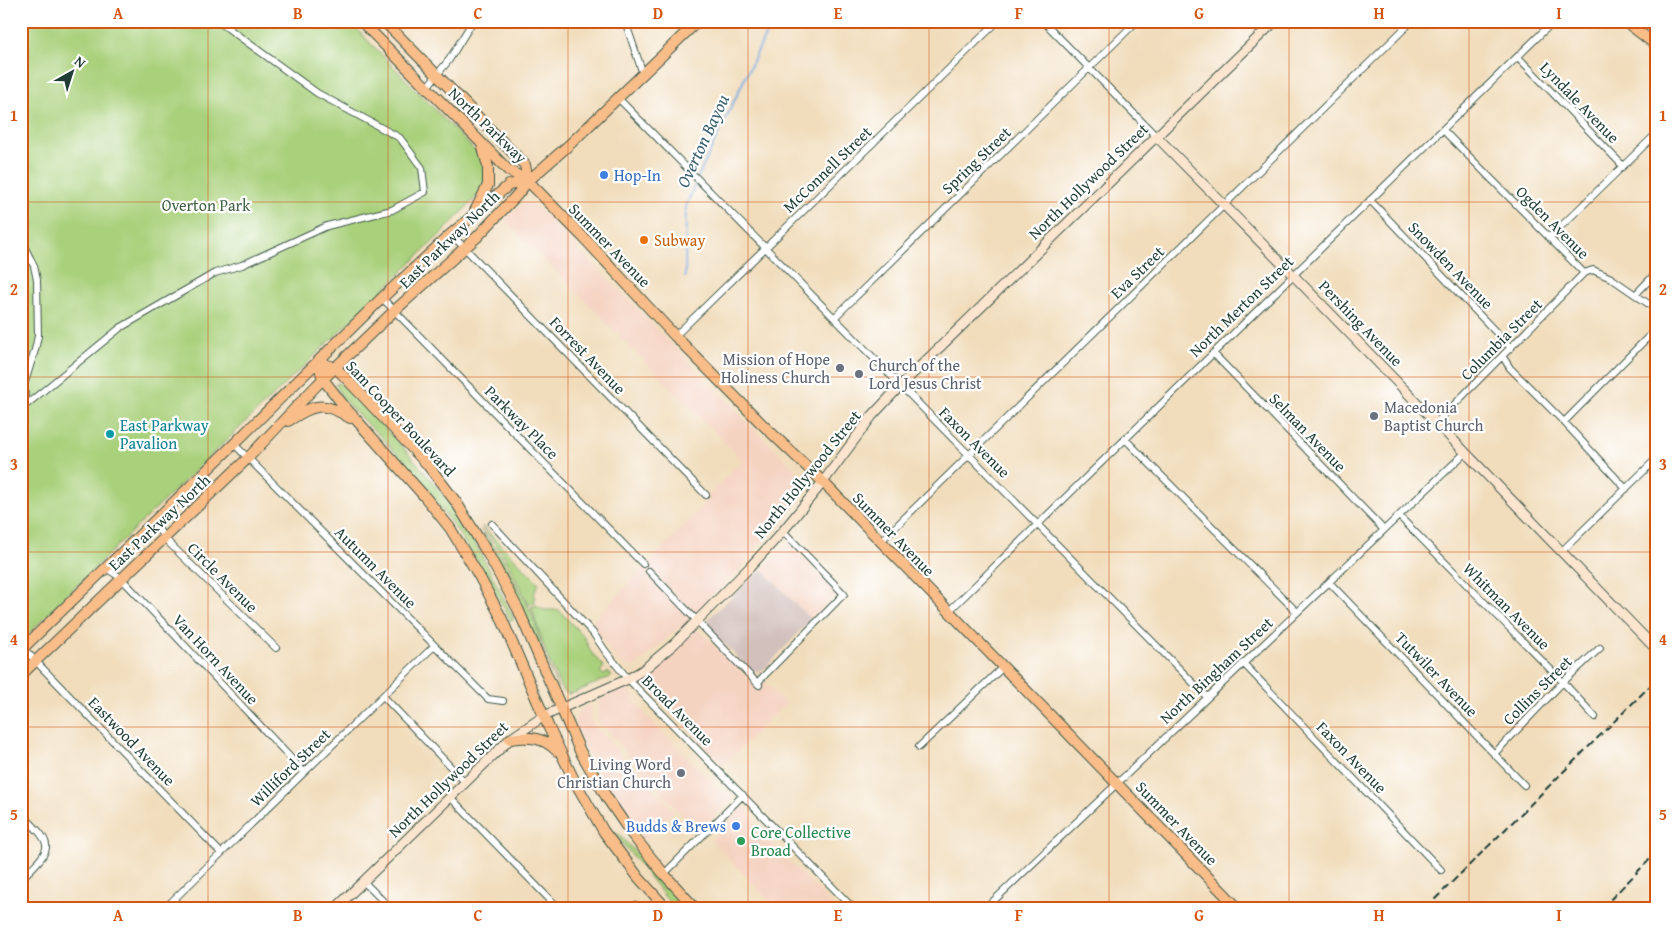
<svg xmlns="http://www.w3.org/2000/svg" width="1677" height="929" viewBox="0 0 1677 929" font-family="'Gentium Book Plus',serif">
<rect width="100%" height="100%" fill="#fff"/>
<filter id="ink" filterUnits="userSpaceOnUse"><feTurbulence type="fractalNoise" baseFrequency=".02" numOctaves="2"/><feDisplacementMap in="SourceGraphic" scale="10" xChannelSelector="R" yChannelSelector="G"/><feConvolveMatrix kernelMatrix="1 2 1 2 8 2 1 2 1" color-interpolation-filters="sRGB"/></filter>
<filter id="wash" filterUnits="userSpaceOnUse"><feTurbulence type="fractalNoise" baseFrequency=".0096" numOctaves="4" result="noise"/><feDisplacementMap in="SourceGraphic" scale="20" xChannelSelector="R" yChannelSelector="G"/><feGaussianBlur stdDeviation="1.12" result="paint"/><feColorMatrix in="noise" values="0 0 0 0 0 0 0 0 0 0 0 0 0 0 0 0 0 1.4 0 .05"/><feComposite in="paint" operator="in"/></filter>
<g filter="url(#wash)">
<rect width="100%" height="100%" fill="#f1ddbc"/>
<!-- built -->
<path fill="#f5d3c1" d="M523,203H529L537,207L803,478V487L799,494L741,568L699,610L636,666L631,667L624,665L617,660L591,623L708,501L705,498L742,460L504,219Z
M787,543H789L835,592V595L811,620L762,569Z
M696,630L701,632L757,688L763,681L786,703L723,766L650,690L644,688L642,684L645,678Z
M624,688L630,692L640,709L722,793H730L731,798L729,801L698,832L646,776L598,720L599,700L617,690Z
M591,704L590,721L674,811L643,841L605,788L573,728L577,713L582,709Z
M740,807H743L748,811L756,827L835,908H776L711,840L735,815Z"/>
<!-- industrial -->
<path fill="#d1c0bc" d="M762,569L811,620L763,670L758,672L749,669L707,627L706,623L708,619Z"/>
<!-- green -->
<path fill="#a9d07a" stroke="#648657" d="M21,21H349L479,155L486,168L482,191L440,235L123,540L21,641Z
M336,383C349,386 361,403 370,413C401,444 430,476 455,512C478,545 496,583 514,619L511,621C476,555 435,494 384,440C374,429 335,397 336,383Z
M482,526L539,583C535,590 533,594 535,602L529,605L505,557Z
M481,529L502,557L529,608L536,625L544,655L558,688L506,573Z
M536,605L544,610H559L584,637L591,652L604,667L600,672L604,675L608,672L612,676L576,692L569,694L562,690L547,656L531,607Z
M618,833L686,908H675L669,902L616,835Z"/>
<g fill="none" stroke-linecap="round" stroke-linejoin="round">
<!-- stream -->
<path stroke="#74a8e1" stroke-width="2" d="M698,177L772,21
M685,277L686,206L696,182"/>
</g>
</g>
<g filter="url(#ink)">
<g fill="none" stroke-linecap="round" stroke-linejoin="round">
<!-- street casing -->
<g stroke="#3e5548" stroke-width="8">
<path id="street" d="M625,21L643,74
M1043,21L1156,136
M1518,57L1623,166
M427,87L449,60L473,21
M618,98L1207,697
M1443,130L1584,273L1593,270L1611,278L1656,309
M1370,200L1511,348
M451,234L706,495
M1549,238L1656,134
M21,240L34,266L37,280L38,336L35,350L24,385L26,405
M1636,294L1656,273
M382,298L643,564
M834,318L1137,21
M675,336L998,21
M1213,353L1384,530
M1503,357L1510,368L1564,422L1626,489
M21,410L26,405L120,328L215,273L242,265L327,226L392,210L425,192L422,168L400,138L317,93L218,21
M1564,422L1656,329
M1436,423L1584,273
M1125,439L1297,612
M234,444L488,699L503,701
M1399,516L1563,682L1595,717
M154,522L164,538L276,648
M492,524L593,633L606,652L628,679L853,908
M880,542L1412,21
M1561,552L1656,459
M106,568L121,578L304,772
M649,571L759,685
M1329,582L1524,785
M948,612L1554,21
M23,648L221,853
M1243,663L1441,870
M757,683L844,594L783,531
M383,696L465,782
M919,747L1003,667
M1494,754L1563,682L1600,648
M451,798L558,908
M21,813C53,846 56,845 21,879
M664,874L743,795
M363,881L390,908
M165,908L434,646
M634,908L636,905
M986,908L1465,453"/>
</g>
<!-- secondary casing -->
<g stroke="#3e5548" stroke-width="11">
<path id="secondary" d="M1156,136L1293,275L1656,649
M336,908L510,739L544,716L628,679L643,670L674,644L749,568L783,531L823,482L872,416L900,386L1275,21"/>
</g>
<!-- primary casing -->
<g stroke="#3e5548" stroke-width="12">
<path id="primary" d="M361,21L508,170L528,181L585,239L675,336L762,424L823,482L1238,908
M384,21L525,165L528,181
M1625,21L1656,45
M475,211L488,185V167L482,144
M318,362L336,368L343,375L427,464L456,502L488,554L518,609L580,751L607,798L631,833L664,874L695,908
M318,362L323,379L344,406L425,497L450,528L479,576L501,617L549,728L575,782L604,832L639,878L666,908
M288,421C314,405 322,400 350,418
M21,650L234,444L382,298L451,234L509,185L528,181
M21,675L248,458L317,385L394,311L477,237L517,195L528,181L569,145L698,21
M510,739C528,736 544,737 557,751"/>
</g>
<!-- street -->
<use href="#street" stroke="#fff" stroke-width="6"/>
<!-- secondary -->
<use href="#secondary" stroke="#fce5cf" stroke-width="9"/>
<!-- primary -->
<use href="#primary" stroke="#f8bd88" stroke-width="10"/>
<!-- rail -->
<path stroke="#1f3d34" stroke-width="2" stroke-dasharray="8 4" stroke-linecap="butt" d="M1426,908L1656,680
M1602,908L1656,853"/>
</g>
</g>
<!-- grid -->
<path fill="none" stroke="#d45610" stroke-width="1" stroke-opacity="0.55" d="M208,21V908M388,21V908M568,21V908M748,21V908M929,21V908M1109,21V908M1289,21V908M1469,21V908M21,202H1656M21,377H1656M21,552H1656M21,727H1656"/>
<!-- markers -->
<g fill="#3f7fe0" stroke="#fff" stroke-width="2">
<circle cx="604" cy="175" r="5"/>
<circle cx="736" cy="826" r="5"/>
</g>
<circle fill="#e8710a" stroke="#fff" stroke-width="2" cx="644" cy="240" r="5"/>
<g fill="#6b7280" stroke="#fff" stroke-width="2">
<circle cx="840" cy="368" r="5"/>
<circle cx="859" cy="374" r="5"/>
<circle cx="1374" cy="416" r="5"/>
<circle cx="681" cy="773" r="5"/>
</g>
<circle fill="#0f9aa8" stroke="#fff" stroke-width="2" cx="110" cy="434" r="5"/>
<circle fill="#2e9e5b" stroke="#fff" stroke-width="2" cx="741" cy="841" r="5"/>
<g text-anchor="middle" stroke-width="4.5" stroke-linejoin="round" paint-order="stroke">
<!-- street labels -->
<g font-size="16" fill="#1f3d34" stroke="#fff">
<text transform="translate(1580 102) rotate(46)" y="6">Lyndale Avenue</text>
<text transform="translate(488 125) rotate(44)" y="6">North Parkway</text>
<text transform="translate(976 160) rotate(-44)" y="6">Spring Street</text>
<text transform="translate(827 169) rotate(-44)" y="6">McConnell Street</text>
<text transform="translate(1088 181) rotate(-44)" y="6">North Hollywood Street</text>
<text transform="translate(1553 222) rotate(45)" y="6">Ogden Avenue</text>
<text transform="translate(449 239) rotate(-44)" y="6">East Parkway North</text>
<text transform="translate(610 245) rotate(46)" y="6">Summer Avenue</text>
<text transform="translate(1451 265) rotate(46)" y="6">Snowden Avenue</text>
<text transform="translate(1137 272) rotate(-44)" y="6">Eva Street</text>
<text transform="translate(1241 306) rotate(-44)" y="6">North Merton Street</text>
<text transform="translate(1361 323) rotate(46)" y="6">Pershing Avenue</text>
<text transform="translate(1501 339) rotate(-45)" y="6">Columbia Street</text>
<text transform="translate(588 355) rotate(46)" y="6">Forrest Avenue</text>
<text transform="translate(401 418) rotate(47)" y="6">Sam Cooper Boulevard</text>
<text transform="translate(522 422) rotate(45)" y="6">Parkway Place</text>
<text transform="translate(1308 432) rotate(46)" y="6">Selman Avenue</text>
<text transform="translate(975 442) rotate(45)" y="6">Faxon Avenue</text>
<text transform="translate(807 474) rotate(-51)" y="6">North Hollywood Street</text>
<text transform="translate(159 522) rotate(-43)" y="6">East Parkway North</text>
<text transform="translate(894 534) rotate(46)" y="6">Summer Avenue</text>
<text transform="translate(376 567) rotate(45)" y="6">Autumn Avenue</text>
<text transform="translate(223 577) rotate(45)" y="6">Circle Avenue</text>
<text transform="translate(1507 606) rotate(45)" y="6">Whitman Avenue</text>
<text transform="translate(216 659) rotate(47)" y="6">Van Horn Avenue</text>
<text transform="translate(1216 670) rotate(-43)" y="6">North Bingham Street</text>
<text transform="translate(1437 674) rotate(46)" y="6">Tutwiler Avenue</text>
<text transform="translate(1537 690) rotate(-45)" y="6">Collins Street</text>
<text transform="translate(678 710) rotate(45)" y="6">Broad Avenue</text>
<text transform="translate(132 741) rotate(46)" y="6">Eastwood Avenue</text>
<text transform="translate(1352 757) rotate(46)" y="6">Faxon Avenue</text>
<text transform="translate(290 767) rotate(-44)" y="6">Williford Street</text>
<text transform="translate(448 779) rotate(-44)" y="6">North Hollywood Street</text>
<text transform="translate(1177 823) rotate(46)" y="6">Summer Avenue</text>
</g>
<!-- shop labels -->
<g font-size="16" fill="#366cbe" stroke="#fff" text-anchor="start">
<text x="614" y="181">Hop-In</text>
<text x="726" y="832" text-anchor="end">Budds &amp; Brews</text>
</g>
<!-- park labels -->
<g font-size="16" fill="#426246" stroke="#fff">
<text x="206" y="211">Overton Park</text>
</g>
<!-- food labels -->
<g font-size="16" fill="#c56008" stroke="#fff" text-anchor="start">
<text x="654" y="246">Subway</text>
</g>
<!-- worship labels -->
<g font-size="16" fill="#5b616d" stroke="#fff" text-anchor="end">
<text x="830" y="365">Mission of Hope<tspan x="830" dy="18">Holiness Church</tspan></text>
<text x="869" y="371" text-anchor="start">Church of the<tspan x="869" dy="18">Lord Jesus Christ</tspan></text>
<text x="1384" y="413" text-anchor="start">Macedonia<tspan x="1384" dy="18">Baptist Church</tspan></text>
<text x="671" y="770">Living Word<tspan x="671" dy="18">Christian Church</tspan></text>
</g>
<!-- culture labels -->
<g font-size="16" fill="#0d838f" stroke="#fff" text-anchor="start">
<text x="120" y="431">East Parkway<tspan x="120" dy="18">Pavalion</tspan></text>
</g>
<!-- leisure labels -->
<g font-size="16" fill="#27864d" stroke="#fff" text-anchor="start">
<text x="751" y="838">Core Collective<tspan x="751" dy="18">Broad</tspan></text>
</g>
<!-- water labels -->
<g font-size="18" font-style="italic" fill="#3d6271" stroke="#fff">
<text transform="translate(703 141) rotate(-65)" y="6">Overton Bayou</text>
</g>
</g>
<!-- margin -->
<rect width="1677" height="929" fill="none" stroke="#fff" stroke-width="55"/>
<!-- north arrow -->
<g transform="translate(72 72) rotate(39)" stroke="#ffffff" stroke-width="4" paint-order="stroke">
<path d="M0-4L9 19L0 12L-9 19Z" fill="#1f3d34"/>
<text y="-8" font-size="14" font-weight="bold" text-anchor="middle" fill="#1f3d34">N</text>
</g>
<rect x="28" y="28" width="1622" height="874" fill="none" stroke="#d45610" stroke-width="2"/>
<g font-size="16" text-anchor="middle" font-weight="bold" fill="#d45610">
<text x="118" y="19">A</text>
<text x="298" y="19">B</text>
<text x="478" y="19">C</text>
<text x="658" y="19">D</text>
<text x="838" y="19">E</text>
<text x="1019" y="19">F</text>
<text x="1199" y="19">G</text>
<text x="1379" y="19">H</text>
<text x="1559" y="19">I</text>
<text x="14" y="121">1</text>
<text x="1663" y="121">1</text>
<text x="14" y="295">2</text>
<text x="1663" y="295">2</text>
<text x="14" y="470">3</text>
<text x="1663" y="470">3</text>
<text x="14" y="645">4</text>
<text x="1663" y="645">4</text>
<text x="14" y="820">5</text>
<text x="1663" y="820">5</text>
<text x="118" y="921">A</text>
<text x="298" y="921">B</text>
<text x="478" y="921">C</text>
<text x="658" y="921">D</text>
<text x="838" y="921">E</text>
<text x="1019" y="921">F</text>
<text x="1199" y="921">G</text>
<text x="1379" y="921">H</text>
<text x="1559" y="921">I</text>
</g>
</svg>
